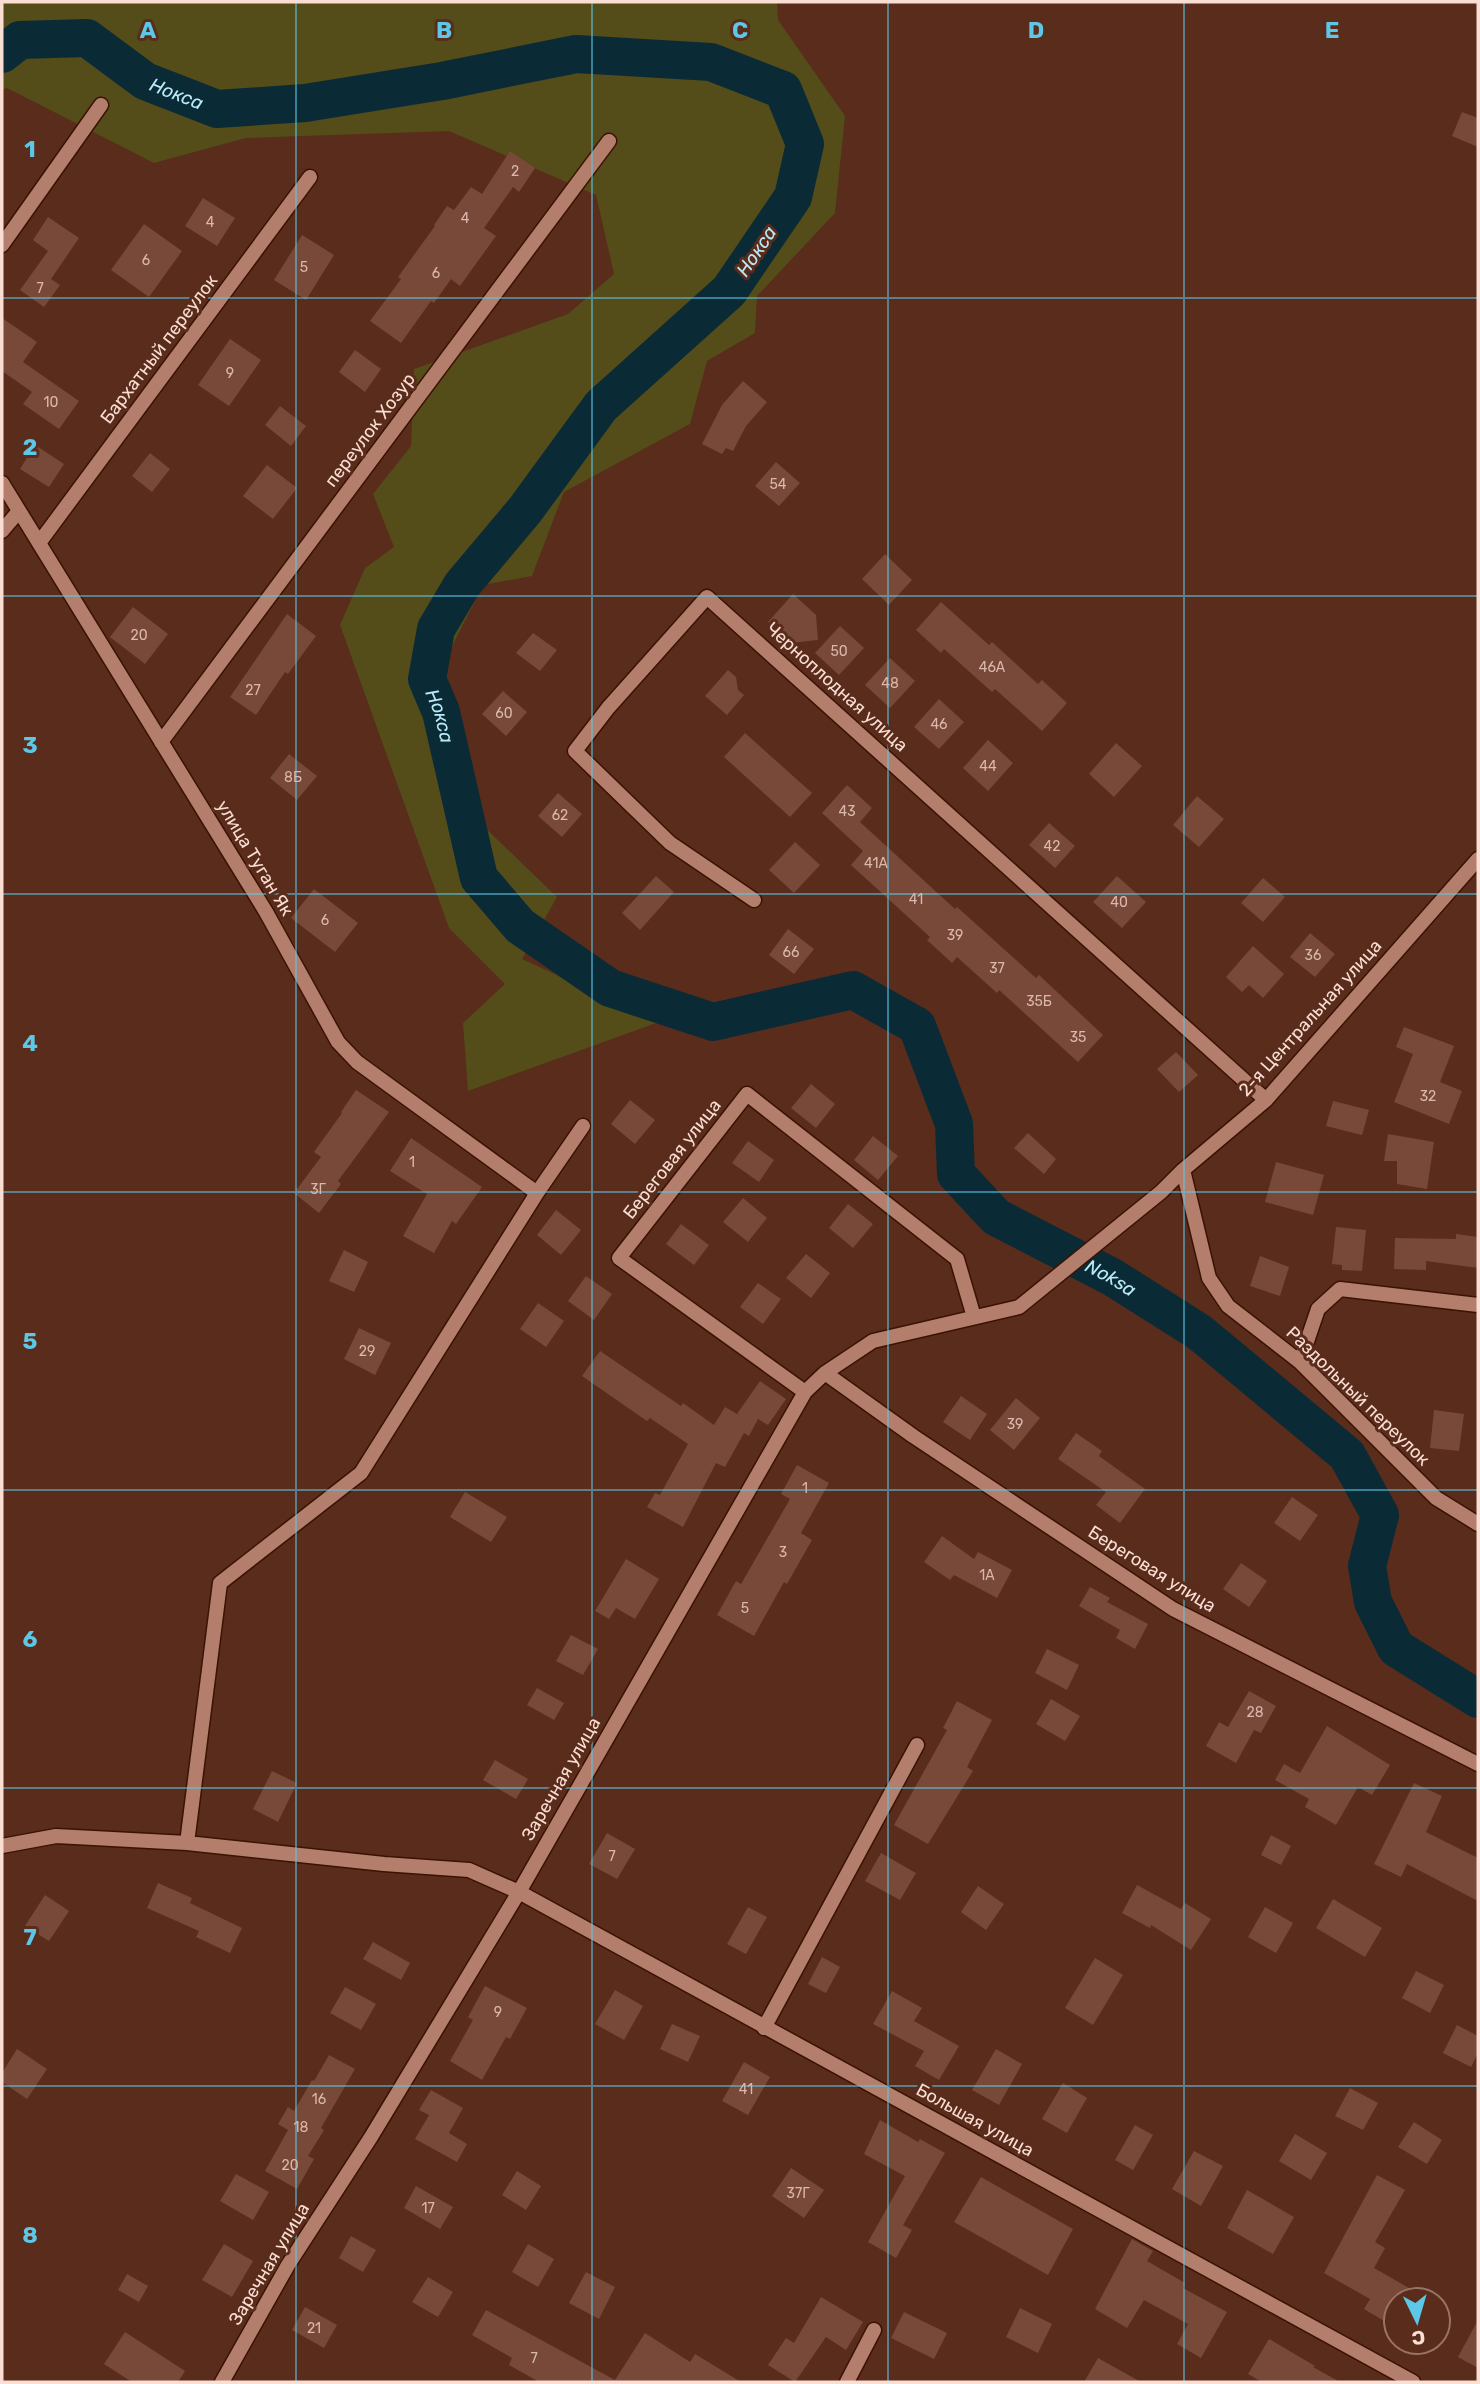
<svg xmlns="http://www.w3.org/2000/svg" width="1480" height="2384" viewBox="0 0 1480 2384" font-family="Rubik,sans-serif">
<rect width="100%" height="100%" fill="#592c1c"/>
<!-- green -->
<path fill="#544c19" d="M2,2H777L778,20L845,116L835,213L757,296L755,333L707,361L690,424L564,492L532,576L483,585L444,662L475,818L557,897L522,959L659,1022L468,1091L463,1023L505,984L449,928L340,625L365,568L394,547L373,494L411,446L414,369L568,314L614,274L596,195L449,131L246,138L154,163L7,88L2,90Z"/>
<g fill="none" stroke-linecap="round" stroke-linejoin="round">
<!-- river -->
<path stroke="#0a2b35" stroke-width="38" id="s1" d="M2,54L20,40L87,38L145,81L217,109L305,103L442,81L576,54L711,62L783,90L805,144L793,197L729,291L601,406L525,510L462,585L436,629L427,679L441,712L479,878L520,926L610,988L713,1022L853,990L917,1026L954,1124L956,1174L996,1217L1112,1277L1199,1332L1347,1455L1380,1515L1367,1566L1373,1602L1396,1648L1478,1699"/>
</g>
<!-- building -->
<path fill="#784938" d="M1462,112L1478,118V147L1452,136Z
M510,151L535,168L519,192L513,187L484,228L496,236L460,286L451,279L434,303L431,301L401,343L370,321L401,279L398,277L435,226L434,225L447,206L454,210L471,187L482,194Z
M203,198L235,218L217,246L185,226Z
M48,217L79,238L51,279L60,285L44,307L20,290L48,251L33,240Z
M144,224L182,251L149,297L111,270Z
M302,235L334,255L306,300L274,280Z
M2,318L37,342L23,362L79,401L59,429L23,404L32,392L2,371Z
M230,339L261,360L229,406L198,385Z
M355,350L381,369L365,392L339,372Z
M743,381L767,402L746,426L733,451L726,448L722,454L702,444L722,405Z
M280,406L306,426L291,446L265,425Z
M35,445L64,464L49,487L20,469Z
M150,453L170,469L152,492L132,476Z
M776,462L800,483L779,506L755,486Z
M267,465L297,488L273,519L243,496Z
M885,554L912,580L889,605L862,579Z
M793,594L816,615L818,640L790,643L768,622Z
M941,602L989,645L992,642L1038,684L1042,680L1067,703L1042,731L995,689L992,692L944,649L941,653L916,630Z
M133,607L168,634L145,664L110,637Z
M287,614L316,636L288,674L285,672L256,715L230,697Z
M840,626L864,648L839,675L815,653Z
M533,633L557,650L540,671L516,653Z
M890,658L915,681L890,708L865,685Z
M728,670L736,677L738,690L744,695L727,715L705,696Z
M503,691L527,712L506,736L482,714Z
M939,699L964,722L939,749L914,727Z
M745,733L812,793L790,817L724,757Z
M988,740L1013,763L988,791L963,768Z
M1116,743L1142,766L1114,797L1089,774Z
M289,754L317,776L297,800L270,778Z
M847,785L872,808L860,822L955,909L957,907L1036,978L1039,975L1103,1035L1078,1062L999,990L997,993L957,957L952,963L927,940L930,937L851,865L863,851L822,813Z
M558,793L582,814L562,837L538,816Z
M1197,796L1224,819L1199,847L1173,825Z
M1049,823L1075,846L1055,868L1029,845Z
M795,842L820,865L794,893L769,870Z
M656,876L674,892L640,930L622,913Z
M1117,876L1146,902L1122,928L1093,902Z
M1263,878L1285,897L1263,922L1241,903Z
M314,889L358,923L335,952L291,918Z
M788,929L814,949L794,974L769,955Z
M1310,933L1335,954L1315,977L1290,957Z
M1253,946L1284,974L1263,998L1249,985L1242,992L1226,977Z
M1404,1027L1454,1046L1440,1082L1462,1091L1449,1124L1394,1102L1413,1054L1396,1047Z
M1176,1052L1198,1075L1179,1092L1157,1069Z
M811,1084L835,1104L816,1128L791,1108Z
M356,1090L389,1112L338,1181L341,1184L319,1213L294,1193L321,1157L314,1152L342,1113L341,1112Z
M630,1100L655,1120L635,1144L611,1124Z
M1333,1101L1369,1110L1362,1135L1326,1126Z
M1028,1133L1056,1159L1044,1174L1014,1148Z
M1388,1134L1434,1142L1427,1189L1397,1184V1161H1384Z
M873,1136L898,1156L878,1180L854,1160Z
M411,1138L482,1187L456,1224L452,1221L434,1253L403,1236L427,1194L390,1171Z
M748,1141L774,1160L759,1182L732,1163Z
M1276,1162L1324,1175L1313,1215L1265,1202Z
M743,1198L767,1218L748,1242L723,1222Z
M848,1204L873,1224L853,1248L829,1228Z
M556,1210L581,1230L561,1255L537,1235Z
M681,1224L709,1245L694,1265L666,1244Z
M1336,1227L1366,1230L1362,1271L1342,1270V1265L1332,1264Z
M1456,1234L1478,1237V1268L1426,1261V1270L1394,1269L1395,1238L1456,1239Z
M344,1250L368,1262L354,1292L329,1281Z
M806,1254L830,1273L811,1298L786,1278Z
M1260,1256L1289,1267L1280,1296L1250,1286Z
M586,1276L612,1294L594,1320L568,1301Z
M758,1283L781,1299L763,1324L740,1307Z
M538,1303L564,1321L546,1347L520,1329Z
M359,1328L391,1343L375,1375L344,1359Z
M600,1351L681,1406L683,1403L714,1425L725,1407L737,1414L760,1381L786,1399L768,1425L758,1419L749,1436L744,1433L725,1467L716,1463L683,1527L647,1507L655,1493L660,1495L688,1444L650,1418L647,1421L582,1376Z
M961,1396L987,1414L970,1440L943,1422Z
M1016,1398L1040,1418L1014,1450L990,1430Z
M1434,1410L1464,1414L1459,1451L1430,1448Z
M1076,1433L1102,1451L1099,1456L1145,1489L1120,1523L1096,1505L1106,1492L1058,1459Z
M797,1465L829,1483L801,1533L812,1540L787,1584L784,1582L754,1636L717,1615L736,1581L741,1584L790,1499L781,1494Z
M465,1492L507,1517L491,1542L450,1517Z
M1292,1497L1318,1515L1300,1541L1274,1523Z
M942,1536L974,1559L978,1552L1012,1570L997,1598L954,1575L950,1580L924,1562Z
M626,1559L659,1579L635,1619L616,1608L609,1619L595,1611Z
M1241,1563L1267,1581L1249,1607L1223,1589Z
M1090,1587L1110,1598L1107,1602L1148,1624L1135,1649L1116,1638L1120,1630L1079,1606Z
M571,1635L598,1649L583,1675L556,1661Z
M1047,1649L1079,1665L1067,1690L1035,1673Z
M537,1688L564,1703L554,1720L527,1705Z
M1249,1691L1276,1706L1261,1733L1254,1730L1236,1763L1206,1746L1219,1722L1228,1727Z
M1051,1699L1080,1716L1065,1741L1036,1724Z
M957,1701L992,1720L967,1767L973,1771L928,1844L894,1825L947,1730L943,1728Z
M1327,1726L1390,1765L1372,1795L1358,1787L1336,1825L1305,1807L1309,1799L1275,1780L1284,1764L1300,1773Z
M495,1760L528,1779L516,1799L483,1780Z
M272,1771L297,1783L278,1822L253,1809Z
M1414,1783L1442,1796L1426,1832L1478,1858V1901L1407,1864L1401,1877L1374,1864Z
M607,1833L635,1849L617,1879L589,1864Z
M1271,1835L1291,1846L1281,1865L1261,1855Z
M881,1853L916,1873L900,1900L865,1881Z
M158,1883L192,1898L190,1903L242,1928L230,1953L196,1937L199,1931L147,1908Z
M1137,1885L1181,1909L1185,1903L1211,1919L1191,1950L1151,1925L1150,1928L1122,1913Z
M978,1886L1004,1904L986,1930L961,1912Z
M45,1895L69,1911L49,1941L25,1926Z
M1333,1899L1382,1928L1365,1957L1316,1928Z
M748,1907L767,1917L746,1954L727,1944Z
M1265,1907L1293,1923L1276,1953L1248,1937Z
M373,1942L410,1963L401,1980L363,1959Z
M822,1957L840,1967L826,1993L808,1984Z
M1095,1958L1123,1975L1093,2025L1065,2008Z
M1416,1971L1444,1985L1430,2013L1402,1998Z
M485,1986L527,2008L510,2039L506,2037L482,2080L450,2061L473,2020L468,2017Z
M345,1987L376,2004L361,2030L330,2013Z
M615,1990L643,2006L624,2040L595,2024Z
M892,1991L922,2008L914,2021L959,2046L939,2080L915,2066L924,2051L873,2024Z
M672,2024L700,2036L688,2062L660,2049Z
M1457,2025L1478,2036V2053L1471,2067L1443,2053Z
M17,2049L47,2069L27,2099L2,2082V2073Z
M996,2049L1022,2064L999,2105L972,2090Z
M329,2055L355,2069L321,2128L324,2130L308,2156L314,2159L297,2189L265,2171L288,2130L278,2124L288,2107L294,2111L312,2080L314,2081Z
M744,2062L770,2077L748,2115L722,2101Z
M1063,2083L1087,2098L1067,2133L1042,2119Z
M1350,2088L1378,2103L1363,2130L1335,2116Z
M431,2090L463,2108L449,2133L467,2144L457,2162L415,2139L429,2115L419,2110Z
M880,2120L918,2142L920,2139L945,2153L903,2225L912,2230L896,2258L868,2242L905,2176L864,2154Z
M1414,2122L1442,2140L1427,2164L1398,2147Z
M1135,2125L1153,2135L1133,2170L1115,2160Z
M1295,2134L1327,2153L1311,2180L1279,2161Z
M1194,2151L1223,2166L1201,2206L1172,2189Z
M791,2168L824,2190L804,2218L772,2196Z
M517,2171L541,2186L526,2210L502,2195Z
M236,2174L269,2192L253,2220L220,2201Z
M1377,2175L1405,2190L1375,2242L1385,2248L1374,2268L1430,2300H1396V2328L1364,2309L1370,2299L1324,2273Z
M981,2177L1073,2229L1048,2275L954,2222Z
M416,2186L453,2207L440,2229L404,2208Z
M1247,2190L1294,2217L1273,2254L1227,2228Z
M351,2236L376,2250L363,2272L339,2258Z
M1132,2239L1153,2251L1147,2261L1185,2283L1183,2288L1227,2312L1201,2358L1177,2344L1188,2324L1144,2300L1127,2328L1095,2309Z
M224,2244L253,2261L232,2297L202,2280Z
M528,2244L554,2259L538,2287L512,2272Z
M586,2272L615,2287L599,2319L569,2303Z
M127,2274L148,2286L139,2302L118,2290Z
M428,2277L453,2292L438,2317L412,2302Z
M821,2297L863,2322L846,2350L826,2337L795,2382L768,2365L786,2338L794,2343Z
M305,2307L337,2325L324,2348L292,2330Z
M1020,2308L1052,2324L1038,2353L1006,2337Z
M486,2310L615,2380L645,2333L690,2362L695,2354L741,2382H539L509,2365L512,2358L472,2335Z
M904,2312L947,2333L934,2359L891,2338Z
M1478,2320V2368L1458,2357Z
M125,2332L185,2371L178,2382H132L104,2364Z
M1269,2339L1315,2366L1313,2367L1340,2382H1262L1248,2374Z
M1098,2358L1141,2382H1084Z"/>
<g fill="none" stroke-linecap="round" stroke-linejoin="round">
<!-- street casing -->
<g stroke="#3c1203" stroke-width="17">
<path id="street" d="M2,245L101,105
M2,483L266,912L338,1042L357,1062L537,1193
M2,531L19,511
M39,543L310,177
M161,742L609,141
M754,900L670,843L575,751L608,708L707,597L1266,1100
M1183,1170L1209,1278L1228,1306L1300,1362L1436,1498L1478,1524
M1300,1362L1318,1309L1340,1289L1478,1305
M825,1373L913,1436L1173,1609L1478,1764
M805,1392L619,1258L747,1094L957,1259L974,1317
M187,1843L220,1583L361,1473L537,1193L583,1126
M2,1846L56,1836L187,1843L384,1864L469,1870L519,1892L1413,2382
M764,2028L917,1745
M222,2382L288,2265L371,2137L519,1892L805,1392L825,1373L873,1341L1019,1307L1161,1192L1183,1170L1266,1100L1478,859
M847,2382L874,2330"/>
</g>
<!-- street -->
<use href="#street" stroke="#b37e6c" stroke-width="14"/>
</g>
<!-- grid -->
<path fill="none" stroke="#5cc7e7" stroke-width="2" stroke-opacity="0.55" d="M296,2V2382M592,2V2382M888,2V2382M1184,2V2382M2,298H1478M2,596H1478M2,894H1478M2,1192H1478M2,1490H1478M2,1788H1478M2,2086H1478"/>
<g text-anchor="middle" stroke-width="6" stroke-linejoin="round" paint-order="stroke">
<!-- number labels -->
<g font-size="14" fill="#dab8ac">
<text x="515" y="176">2</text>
<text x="465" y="223">4</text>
<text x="210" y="227">4</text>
<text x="146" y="265">6</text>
<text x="304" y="272">5</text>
<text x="436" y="278">6</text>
<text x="40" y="293">7</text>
<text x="230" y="378">9</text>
<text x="51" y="407">10</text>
<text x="778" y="489">54</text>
<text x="139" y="640">20</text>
<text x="839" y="656">50</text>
<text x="992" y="672">46А</text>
<text x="890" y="688">48</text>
<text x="253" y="695">27</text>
<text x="504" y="718">60</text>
<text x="939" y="729">46</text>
<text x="988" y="771">44</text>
<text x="293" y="782">8Б</text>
<text x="847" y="816">43</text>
<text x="560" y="820">62</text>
<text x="1052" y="851">42</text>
<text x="876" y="868">41А</text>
<text x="916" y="904">41</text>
<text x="1119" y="907">40</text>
<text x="325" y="925">6</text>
<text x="955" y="940">39</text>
<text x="791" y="957">66</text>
<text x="1313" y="960">36</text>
<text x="997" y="973">37</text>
<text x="1039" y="1006">35Б</text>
<text x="1078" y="1042">35</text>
<text x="1428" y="1101">32</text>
<text x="412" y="1167">1</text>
<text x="318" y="1194">3Г</text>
<text x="367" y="1356">29</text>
<text x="1015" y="1429">39</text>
<text x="805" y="1493">1</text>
<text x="783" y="1557">3</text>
<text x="987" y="1580">1А</text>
<text x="745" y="1613">5</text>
<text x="1255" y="1717">28</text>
<text x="612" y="1861">7</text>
<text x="498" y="2017">9</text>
<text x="746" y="2094">41</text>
<text x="319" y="2104">16</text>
<text x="301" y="2132">18</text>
<text x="290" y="2170">20</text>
<text x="798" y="2198">37Г</text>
<text x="428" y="2213">17</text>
<text x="314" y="2333">21</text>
<text x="534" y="2363">7</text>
</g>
<!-- street labels -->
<g font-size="18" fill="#faddd3" stroke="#592c1c">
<text transform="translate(159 349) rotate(-53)" y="6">Бархатный переулок</text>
<text transform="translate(370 430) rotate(-53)" y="6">переулок Хозур</text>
<text transform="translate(837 687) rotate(42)" y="6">Черноплодная улица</text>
<text transform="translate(255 858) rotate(59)" y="6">улица Туган Як</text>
<text transform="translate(1310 1018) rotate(-48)" y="6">2-я Центральная улица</text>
<text transform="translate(672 1159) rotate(-52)" y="6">Береговая улица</text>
<text transform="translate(1358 1396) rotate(44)" y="6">Раздольный переулок</text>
<text transform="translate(1152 1569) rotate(32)" y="6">Береговая улица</text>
<text transform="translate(561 1779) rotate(-60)" y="6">Заречная улица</text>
<text transform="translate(975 2120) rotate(29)" y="6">Большая улица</text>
<text transform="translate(269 2264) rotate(-59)" y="6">Заречная улица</text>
</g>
<!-- water labels -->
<g font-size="19" font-style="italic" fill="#bae9f9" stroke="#592c1c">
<text dy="7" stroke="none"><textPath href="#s1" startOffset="196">Нокса</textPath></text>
<text transform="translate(756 251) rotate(-56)" y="7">Нокса</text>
<text dy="7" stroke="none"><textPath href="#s1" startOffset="1582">Нокса</textPath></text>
<text dy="7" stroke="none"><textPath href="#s1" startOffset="2590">Noksa</textPath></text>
</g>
</g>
<g font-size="23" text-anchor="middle" font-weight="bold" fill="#5cc7e7" stroke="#592c1c" stroke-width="6" stroke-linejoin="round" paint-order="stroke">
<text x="148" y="38">A</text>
<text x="444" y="38">B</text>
<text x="740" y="38">C</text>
<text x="1036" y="38">D</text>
<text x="1332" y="38">E</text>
<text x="30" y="157">1</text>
<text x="30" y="455">2</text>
<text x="30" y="753">3</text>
<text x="30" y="1051">4</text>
<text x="30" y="1349">5</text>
<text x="30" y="1647">6</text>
<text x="30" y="1945">7</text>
<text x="30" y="2243">8</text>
</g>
<!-- border -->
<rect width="1480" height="2384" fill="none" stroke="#faddd3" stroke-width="7"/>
<!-- north arrow -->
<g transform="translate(1417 2321) rotate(175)"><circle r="33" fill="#592c1c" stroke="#997365" stroke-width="2"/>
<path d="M0-5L12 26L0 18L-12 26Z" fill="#5cc7e7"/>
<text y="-10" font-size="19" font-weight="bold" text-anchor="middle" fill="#faddd3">С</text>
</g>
</svg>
